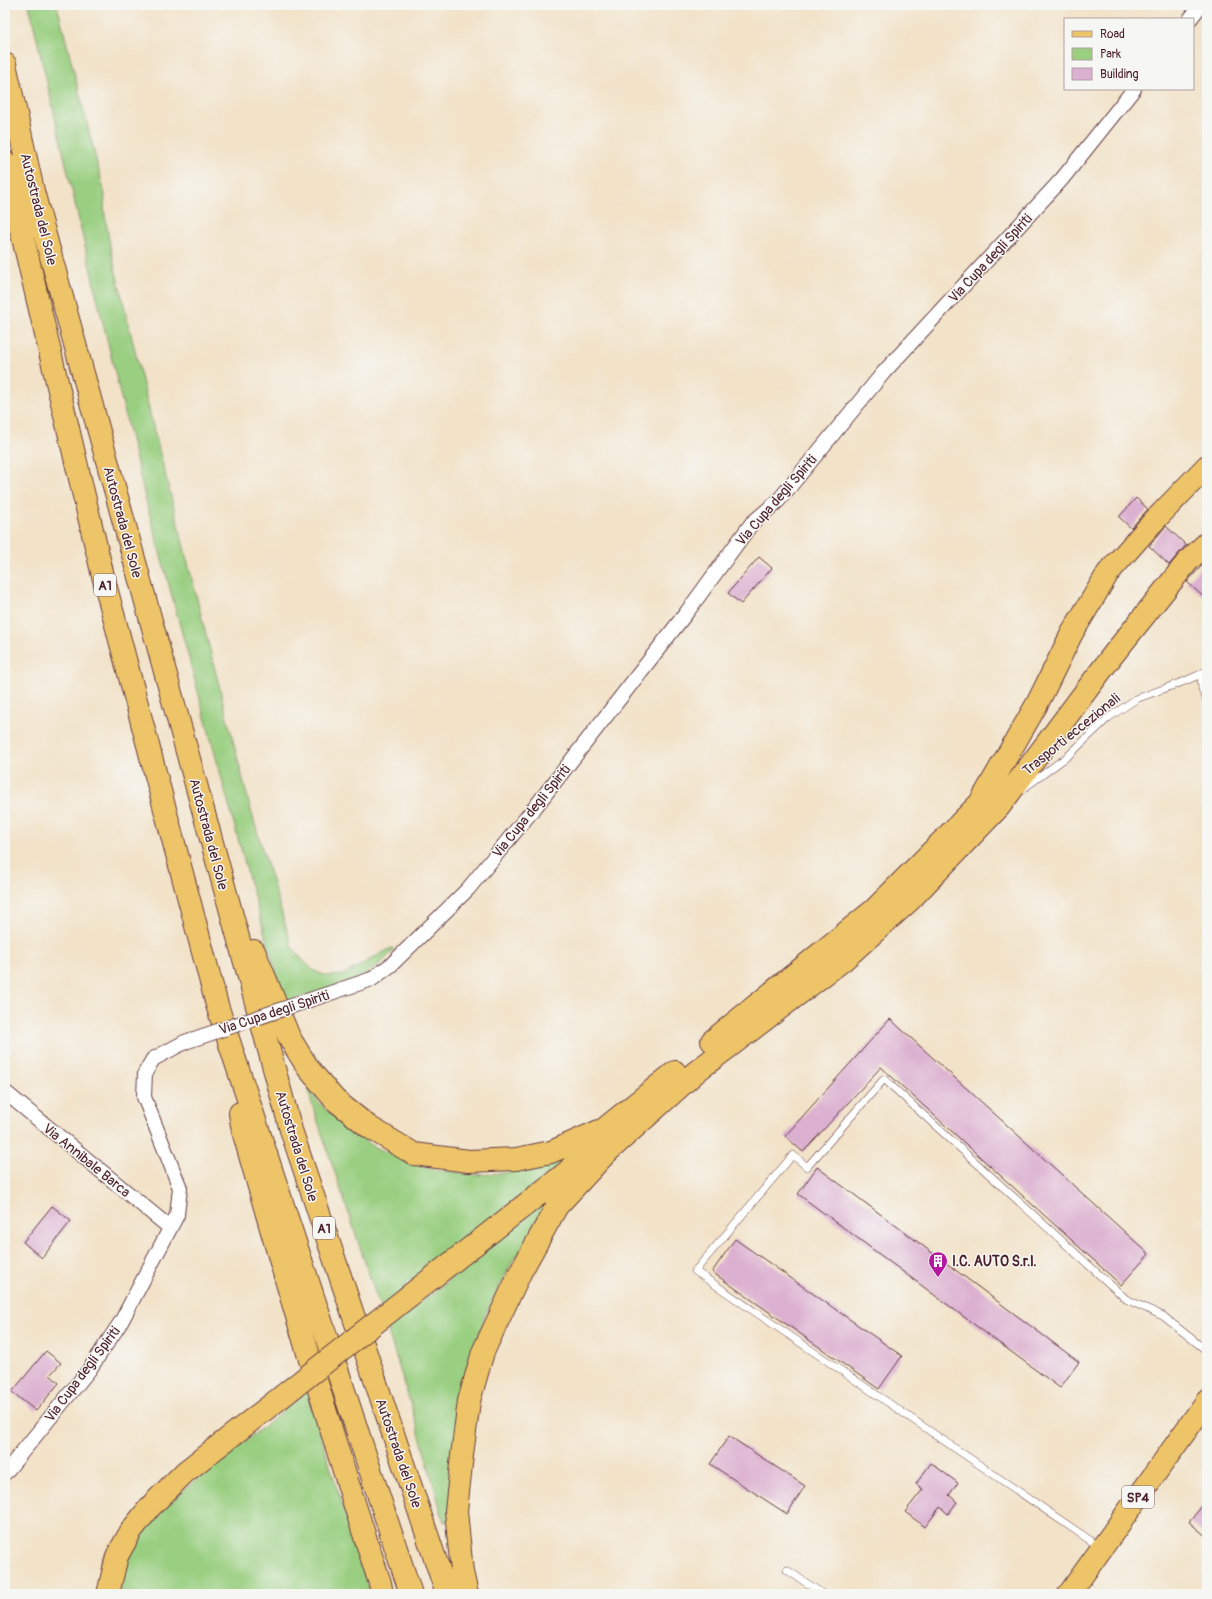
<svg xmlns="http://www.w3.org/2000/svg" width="1212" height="1599" viewBox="0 0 1212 1599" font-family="Pangolin,sans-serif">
<rect width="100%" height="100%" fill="#f6f6f2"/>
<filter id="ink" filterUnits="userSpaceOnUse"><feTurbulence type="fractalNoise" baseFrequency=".025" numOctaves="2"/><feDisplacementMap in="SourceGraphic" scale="8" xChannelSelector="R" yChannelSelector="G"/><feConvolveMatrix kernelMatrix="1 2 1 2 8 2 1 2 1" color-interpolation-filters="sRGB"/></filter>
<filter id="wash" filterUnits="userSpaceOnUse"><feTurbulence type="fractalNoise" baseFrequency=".012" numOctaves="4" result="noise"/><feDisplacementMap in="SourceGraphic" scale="16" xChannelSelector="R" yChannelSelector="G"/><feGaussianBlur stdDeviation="0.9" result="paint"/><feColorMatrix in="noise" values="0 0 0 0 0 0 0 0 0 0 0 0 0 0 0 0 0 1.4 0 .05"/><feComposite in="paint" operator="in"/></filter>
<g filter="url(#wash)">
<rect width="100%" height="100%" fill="#f2e2c8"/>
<!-- green -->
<path fill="#9acf81" stroke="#727756" d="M29,5H57L105,195L104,210L111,251L152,422L251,811L292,947L302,959L314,971L327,976L343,975L391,948L394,949C369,982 325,990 287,1001L277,976L251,886L146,501L98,302Z
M309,1089L318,1102L338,1120L374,1147L431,1169L477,1175L503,1173L534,1167L558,1159L562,1160V1164L405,1285L414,1308L551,1197L545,1215L510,1266L485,1316L469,1365L449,1521L444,1522L416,1422L388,1331L308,1092Z
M307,1392L370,1594H120L124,1566L138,1540L157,1516L180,1493Z"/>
<g id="blocks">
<!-- building -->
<path fill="#dcb0d0" d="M1136,498L1148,509L1131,528L1119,517Z
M1166,526L1186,545L1169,565L1149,546Z
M759,557L772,568L741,604L728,593Z
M1205,562L1207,565V600L1187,582Z
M890,1019L1149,1254L1121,1285L881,1067L803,1152L785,1136Z
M817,1167L1079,1362L1060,1388L798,1194Z
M52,1206L71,1221L42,1258L23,1242Z
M735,1239L902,1356L879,1389L712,1272Z
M46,1351L61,1363L50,1375L59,1383L36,1411L12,1392Z
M729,1436L805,1486L787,1514L710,1464Z
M931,1463L958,1483L949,1495L957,1502L948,1514L940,1507L925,1527L905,1512L923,1489L916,1484Z
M1207,1500V1537L1189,1522Z"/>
</g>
</g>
<g filter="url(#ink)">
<use href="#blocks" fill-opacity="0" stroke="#633c43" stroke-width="1"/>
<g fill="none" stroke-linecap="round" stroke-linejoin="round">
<!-- service casing -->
<g stroke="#633c43" stroke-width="8">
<path id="service" d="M1201,674L1202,689L1207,701
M1023,789L1068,756L1108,718L1136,699L1185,681L1201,674L1207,670
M1100,1547L695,1271L793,1155L807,1167L884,1079L1126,1299L1163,1316L1207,1351
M787,1570L823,1594"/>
</g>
<!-- minor casing -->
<g stroke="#633c43" stroke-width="16">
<path id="minor" d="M1190,19L1201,5
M372,979L391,965L468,889L536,806L687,612L752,523L778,501L884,372L1062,179L1134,89
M5,1092L169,1227
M5,1473L89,1370L121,1322L177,1215L180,1188L144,1097L145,1073L153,1059L185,1042"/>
</g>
<!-- primary casing -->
<g stroke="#633c43" stroke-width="24">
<path id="primary" d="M1069,1594L1207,1401"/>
</g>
<!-- motorway casing -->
<g stroke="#633c43" stroke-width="24">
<path id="motorway" d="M5,64L34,195L291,1130L447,1594
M5,162L103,576L217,1005L411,1594
M254,951L289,1037L308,1068L335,1100L369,1127L414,1154L469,1161L516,1159L551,1152L599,1131
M712,1041L875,909L980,803L1037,704L1072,633L1108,573L1152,523L1207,466
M240,1113L243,1131C286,1282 331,1434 380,1583L382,1594
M569,1170L604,1129L675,1072
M409,1296L580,1162
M108,1594L117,1556L131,1531L150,1507L185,1472L280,1398
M467,1594L462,1572L456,1511L462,1455L469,1401L483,1352L520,1273L557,1206L605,1154L697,1071L842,961L910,900L999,807L1112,656L1188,561L1207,543"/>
</g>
<!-- service -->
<use href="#service" stroke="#fff" stroke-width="7"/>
<!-- minor -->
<use href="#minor" stroke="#fff" stroke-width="14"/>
<!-- primary -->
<use href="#primary" stroke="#eec469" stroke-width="22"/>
<!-- motorway -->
<use href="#motorway" stroke="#eec469" stroke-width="22"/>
<!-- minor-bridge casing -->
<g stroke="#633c43" stroke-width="16" stroke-linecap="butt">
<path id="minor-bridge" d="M185,1042L372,979"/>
</g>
<!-- motorway-bridge casing -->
<g stroke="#633c43" stroke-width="24" stroke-linecap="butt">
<path id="motorway-bridge" d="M280,1398L409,1296"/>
</g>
<!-- minor-bridge -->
<use href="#minor-bridge" stroke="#fff" stroke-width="14"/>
<!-- motorway-bridge -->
<use href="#motorway-bridge" stroke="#eec469" stroke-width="22"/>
</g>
</g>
<!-- icons -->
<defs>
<g id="building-pin" transform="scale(1)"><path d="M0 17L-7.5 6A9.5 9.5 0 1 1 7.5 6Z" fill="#b5179e" stroke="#f6f6f2"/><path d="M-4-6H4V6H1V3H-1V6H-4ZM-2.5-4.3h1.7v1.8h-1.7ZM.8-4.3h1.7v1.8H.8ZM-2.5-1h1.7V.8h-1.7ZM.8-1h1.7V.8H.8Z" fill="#fff"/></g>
</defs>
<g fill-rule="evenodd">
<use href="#building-pin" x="938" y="1261"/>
</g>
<g text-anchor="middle" stroke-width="3" stroke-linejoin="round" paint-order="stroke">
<!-- shield labels -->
<g fill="#f6f6f2" stroke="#7e6067" stroke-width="1">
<rect x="94" y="574" width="22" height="22" rx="3"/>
<rect x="313" y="1217" width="22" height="22" rx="3"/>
<rect x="1122" y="1486" width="32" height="22" rx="3"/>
</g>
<g font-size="13" font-weight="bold" fill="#4a1f2b">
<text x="105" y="590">A1</text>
<text x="324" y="1233">A1</text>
<text x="1138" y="1502">SP4</text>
</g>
<!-- street labels -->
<g font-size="14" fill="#4a1f2b" stroke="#f6f6f2">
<text transform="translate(39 209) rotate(76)" y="5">Autostrada del Sole</text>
<text transform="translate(990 258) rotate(-47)" y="5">Via Cupa degli Spiriti</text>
<text transform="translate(776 500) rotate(-49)" y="5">Via Cupa degli Spiriti</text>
<text transform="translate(123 522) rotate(75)" y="5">Autostrada del Sole</text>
<text transform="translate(1071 734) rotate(-39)" y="5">Trasporti eccezionali</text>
<text transform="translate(531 811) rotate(-51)" y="5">Via Cupa degli Spiriti</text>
<text transform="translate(209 834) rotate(75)" y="5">Autostrada del Sole</text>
<text transform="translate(274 1012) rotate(-18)" y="5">Via Cupa degli Spiriti</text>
<text transform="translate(297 1146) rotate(73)" y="5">Autostrada del Sole</text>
<text transform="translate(87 1160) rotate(39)" y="5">Via Annibale Barca</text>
<text transform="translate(82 1374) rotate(-53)" y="5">Via Cupa degli Spiriti</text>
<text transform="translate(399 1453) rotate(71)" y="5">Autostrada del Sole</text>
</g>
<!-- poi labels -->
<g font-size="14" font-weight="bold" fill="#4a1f2b" stroke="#f6f6f2" text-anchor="start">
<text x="952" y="1266">I.C. AUTO S.r.l.</text>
</g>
</g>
<!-- margin -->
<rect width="1212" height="1599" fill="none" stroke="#f6f6f2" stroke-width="20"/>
<!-- legend -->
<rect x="1064" y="18" width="130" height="72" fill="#f6f6f2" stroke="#b1a0a2"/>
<rect x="1072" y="31" width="20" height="6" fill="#eec469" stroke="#b1a0a2"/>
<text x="1100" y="38" font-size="12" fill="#4a1f2b">Road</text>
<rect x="1072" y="48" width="20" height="12" fill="#9acf81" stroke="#b1a0a2"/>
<text x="1100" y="58" font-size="12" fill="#4a1f2b">Park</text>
<rect x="1072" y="68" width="20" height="12" fill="#dcb0d0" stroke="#b1a0a2"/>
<text x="1100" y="78" font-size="12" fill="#4a1f2b">Building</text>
</svg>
